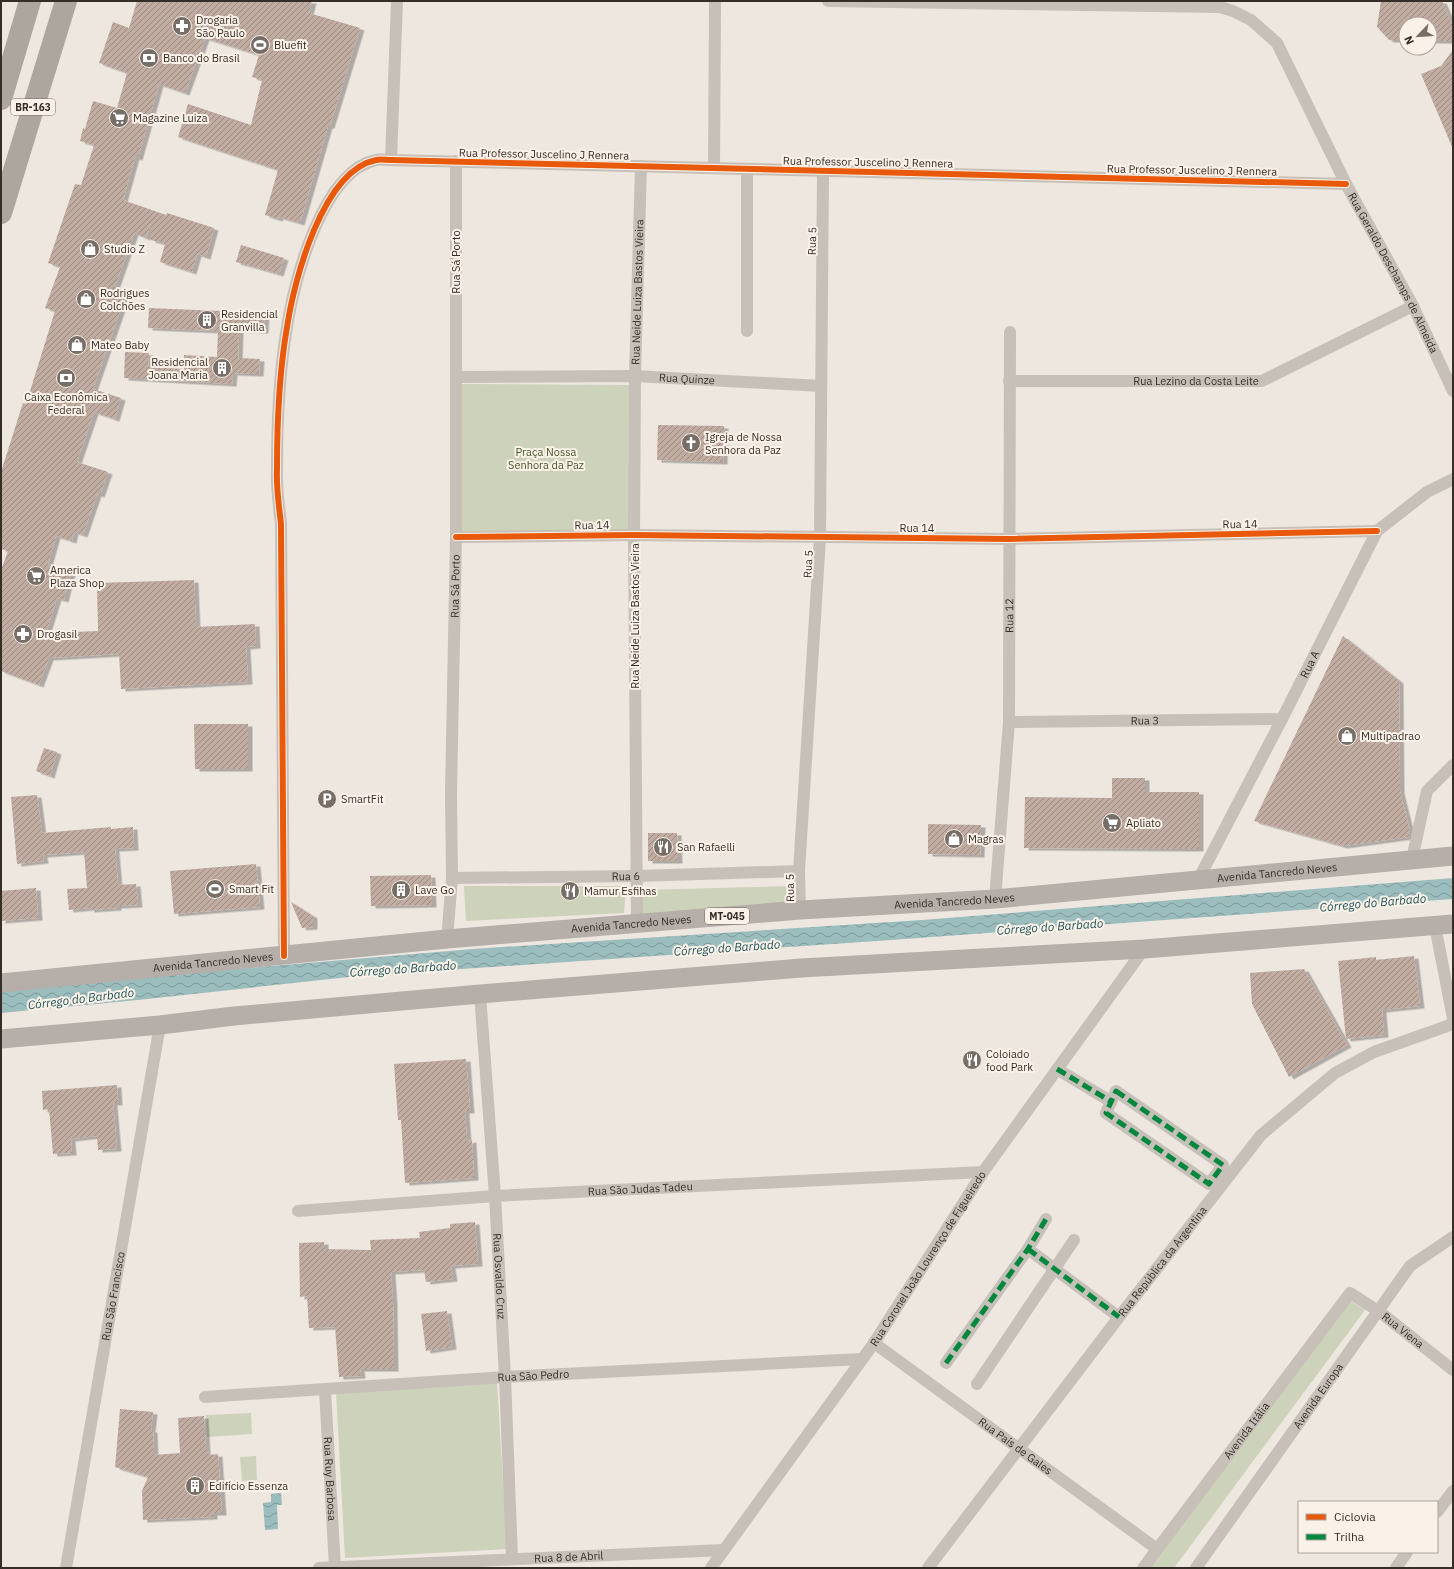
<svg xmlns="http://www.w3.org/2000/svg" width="1454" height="1569" viewBox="0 0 1454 1569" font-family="'IBM Plex Sans',sans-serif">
<defs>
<pattern id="water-waves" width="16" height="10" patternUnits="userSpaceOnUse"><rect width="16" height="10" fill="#9cbdbe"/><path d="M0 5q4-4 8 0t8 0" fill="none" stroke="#809a9a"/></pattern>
<pattern id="building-hatch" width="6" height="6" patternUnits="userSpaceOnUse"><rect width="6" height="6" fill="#c1aca2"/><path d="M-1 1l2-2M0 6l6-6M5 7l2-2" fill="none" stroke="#9e8c84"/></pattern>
<filter id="shadow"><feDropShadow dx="4.5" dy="2.5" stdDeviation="0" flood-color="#0004"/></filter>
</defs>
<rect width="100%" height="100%" fill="#ede7e0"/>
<!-- green -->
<path fill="#cdd2ba" d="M461,384L630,385V533L461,532Z
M464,886H626L624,913L466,921Z
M793,886L792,904L640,918L641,890Z
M1349,1300L1365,1310L1174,1568H1146Z
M497,1383L507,1549L345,1558L336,1392Z
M251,1413L252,1434L207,1437L206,1415Z
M256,1456L257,1480L242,1481L240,1457Z"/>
<!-- water -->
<path fill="url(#water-waves)" d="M1453,878V899L877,941L358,976L138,1000L1,1013V991L211,971L473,949L922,920Z
M281,1493L282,1505H277L278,1529L265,1530L263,1503L271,1502V1494Z"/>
<!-- building -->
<path fill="url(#building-hatch)" filter="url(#shadow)" d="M137,1H312L309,13L360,28L330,126H328L300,223L279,217L278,219L265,215L278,170L178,137L188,104L251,125L262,80L252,77L259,55L205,38L185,93L159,84L138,158L135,157L123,200L166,215L167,213L214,228L206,257L197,254L192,272L160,262L165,244L151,240V223L146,238L134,233L115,287L127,291L93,389L121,398L115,419L94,412L77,462L108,472L100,495L97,494L83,535L74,532L72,541L56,536L48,564L71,573L64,600L57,598L46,633L98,631L97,583L194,580L196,627L255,624L256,646L246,647L248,682L121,689L119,654L49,658L39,685L1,671V570L8,551L1,549V472L23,403L26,404L55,311L45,308L60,267L48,263L75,184L81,185L94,145L80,141L83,128L85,129L93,101L117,108L127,73L99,63L113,22L129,28Z
M1381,1H1442L1453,26V41H1430V24H1406V40H1389L1377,27Z
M1453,50V149L1421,74L1441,66Z
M241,245L284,258L279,274L236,262Z
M149,308L265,313L264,331L239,330L238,358L260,359L259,374L233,373L232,384L124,378L125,352L149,353L148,367L184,369V355L217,357L218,331L148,328Z
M658,425L724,426L723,462L657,460Z
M1343,636L1399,681L1400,791L1410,831L1409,837L1343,846L1254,821Z
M194,724H248V769H195Z
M44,748L57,752L50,776L36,771Z
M1112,778H1145V792H1199V849L1024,848L1025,797L1112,798Z
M37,795L42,833L111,827V829L133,827L134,848L115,849L118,885L136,884L138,905L117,906V908L90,910V908L69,910L67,889L87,888L84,852L43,855L44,861L17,864L11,797Z
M928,824L981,825L980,855L928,854Z
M648,833H677L678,861H648Z
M256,864L260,907L174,914L170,871Z
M431,875L432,905L371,906L370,876Z
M36,888L38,918L1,921V891Z
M291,902L313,916V927L302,928Z
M1414,956L1420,1006L1382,1010L1384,1035L1346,1039L1338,961L1376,957V960Z
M1304,969L1347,1045L1289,1077L1252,1004L1250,973Z
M466,1059L470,1111H465L467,1141L472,1140L474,1178L405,1183L401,1120H398L394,1064Z
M117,1085L118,1103H113L117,1149L98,1150L97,1136L71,1139L72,1153L53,1154L49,1109L43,1110L42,1091Z
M475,1222L478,1264L451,1266L453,1279L426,1282L424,1270L391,1272L393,1303L394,1369H360L361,1376L339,1377L335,1327L309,1328L307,1296L300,1297L299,1243L324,1242V1249L371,1250L370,1240L420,1238L419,1232L450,1228V1224Z
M447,1311L452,1347L426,1351L421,1314Z
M120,1409L153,1412L151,1430H153L154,1455L180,1453L178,1418L204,1416L206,1452H208L209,1455L218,1454L222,1513H213V1517L143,1520L142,1491L148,1477L115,1467Z"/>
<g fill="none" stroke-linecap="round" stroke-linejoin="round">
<!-- street -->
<g stroke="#c6c0b9" stroke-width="12">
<path id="s1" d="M828,1L1220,7L1233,11L1251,20L1277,43L1346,184L1413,306L1453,391"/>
<path d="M391,160L397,1"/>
<path d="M714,168L715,1"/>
<path d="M747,169V331"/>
<path id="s2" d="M457,377L635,376L821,386"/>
<path id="s3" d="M1009,381H1262L1413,306"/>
<path d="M456,537L634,535L1009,539L1377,531"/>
<path id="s4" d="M1009,722L1282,719"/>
<path d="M1412,859L1427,791L1453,765"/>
<path id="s5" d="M452,878L637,876L799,871"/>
<path id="s6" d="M1198,880L1282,719L1377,531L1427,492L1453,479"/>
<path id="s7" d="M995,899L1009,722L1010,332"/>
<path d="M800,910L799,871L820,538L823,171"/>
<path id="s8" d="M637,923L634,535L635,376L641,166"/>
<path d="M1435,926L1453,1018"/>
<path id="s9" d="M447,939L452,878L451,793L456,537V161"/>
<path d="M284,956L281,524C279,506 276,487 277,469C277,422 279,373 287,327C294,281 322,171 376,160C380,159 386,160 391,160L1346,184"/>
<path id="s10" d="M480,994L495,1196L505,1377L512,1558"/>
<path d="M1057,1069L1110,1101"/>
<path d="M1116,1091L1223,1165L1209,1184L1106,1113Z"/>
<path id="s11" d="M298,1211L495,1196L983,1172"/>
<path d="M1028,1249L1119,1317"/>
<path id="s12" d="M874,1343L1157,1549"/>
<path d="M946,1363L1028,1249L1046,1219"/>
<path d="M977,1384L1074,1240"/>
<path id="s13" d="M325,1390L335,1568"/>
<path id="s14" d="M205,1397L505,1377L862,1359"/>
<path d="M1437,1512L1453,1491"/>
<path id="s15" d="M66,1568L160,1025"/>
<path id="s16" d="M319,1568L724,1550"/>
<path id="s17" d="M711,1568L874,1343L983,1172L1144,949"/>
<path id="s18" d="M928,1568L1119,1317L1261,1135L1335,1073L1374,1052L1453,1024"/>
<path id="s19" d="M1143,1568L1350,1293L1380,1312L1453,1370"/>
<path id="s20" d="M1196,1568L1410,1266L1453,1237"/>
<path d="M1396,1568L1407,1552"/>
</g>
<!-- primary -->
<g stroke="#b5aea9" stroke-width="19">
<path id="s21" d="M1,983L447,939L800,910L995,899L1453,856"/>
<path d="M1,1039L160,1025L234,1016L480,994L801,968L1144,949L1453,924"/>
</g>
<!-- highway -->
<path stroke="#aca69f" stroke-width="22" d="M1,99L30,1
M1,213L66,1"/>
<!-- quiet -->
<path stroke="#00873e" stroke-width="5" stroke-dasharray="10 5" stroke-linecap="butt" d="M1057,1069L1110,1101
M1116,1091L1223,1165L1209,1184L1106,1113Z
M1028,1249L1119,1317
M946,1363L1028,1249L1046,1219"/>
<!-- cycleway casing -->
<g stroke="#faf2e8" stroke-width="8">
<path id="cycleway" d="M456,537L634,535L1009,539L1377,531
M284,956L281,524C279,506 276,487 277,469C277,422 279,373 287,327C294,281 322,171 376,160C380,159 386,160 391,160L1346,184"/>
</g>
<!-- cycleway -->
<use href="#cycleway" stroke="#e8590c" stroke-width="6"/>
</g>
<!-- icons -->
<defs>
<g id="pharmacy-disc" transform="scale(1)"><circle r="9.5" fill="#776e68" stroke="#faf2e8"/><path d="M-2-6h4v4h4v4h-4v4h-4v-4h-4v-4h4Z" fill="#fff"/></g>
<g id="stadium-disc" transform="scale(1)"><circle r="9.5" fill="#776e68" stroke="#faf2e8"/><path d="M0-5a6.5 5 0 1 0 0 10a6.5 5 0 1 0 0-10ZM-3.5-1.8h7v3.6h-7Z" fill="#fff"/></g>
<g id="bank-disc" transform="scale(1)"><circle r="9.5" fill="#776e68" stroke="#faf2e8"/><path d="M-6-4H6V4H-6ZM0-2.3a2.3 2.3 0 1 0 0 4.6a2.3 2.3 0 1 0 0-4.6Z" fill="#fff"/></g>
<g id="supermarket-disc" transform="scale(1)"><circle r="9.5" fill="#776e68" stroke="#faf2e8"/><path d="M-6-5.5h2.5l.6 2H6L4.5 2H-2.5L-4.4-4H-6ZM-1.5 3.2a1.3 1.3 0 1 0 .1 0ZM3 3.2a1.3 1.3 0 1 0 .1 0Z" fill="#fff"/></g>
<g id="shop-disc" transform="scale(1)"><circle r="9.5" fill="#776e68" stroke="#faf2e8"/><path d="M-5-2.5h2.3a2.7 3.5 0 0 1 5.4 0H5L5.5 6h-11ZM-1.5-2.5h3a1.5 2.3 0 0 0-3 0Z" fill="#fff"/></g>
<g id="building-disc" transform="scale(1)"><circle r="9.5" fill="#776e68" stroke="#faf2e8"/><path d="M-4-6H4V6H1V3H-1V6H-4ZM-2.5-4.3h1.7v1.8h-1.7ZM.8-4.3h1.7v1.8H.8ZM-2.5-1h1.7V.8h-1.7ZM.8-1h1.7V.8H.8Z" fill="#fff"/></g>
<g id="church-disc" transform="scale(1)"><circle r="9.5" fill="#776e68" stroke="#faf2e8"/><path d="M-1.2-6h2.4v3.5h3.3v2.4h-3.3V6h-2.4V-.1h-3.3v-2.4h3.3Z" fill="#fff"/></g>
<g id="parking-disc" transform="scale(1)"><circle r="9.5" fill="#776e68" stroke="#faf2e8"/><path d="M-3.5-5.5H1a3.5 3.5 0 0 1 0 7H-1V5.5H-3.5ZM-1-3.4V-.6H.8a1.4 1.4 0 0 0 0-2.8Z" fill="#fff"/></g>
<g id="restaurant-disc" transform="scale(1)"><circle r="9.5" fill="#776e68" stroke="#faf2e8"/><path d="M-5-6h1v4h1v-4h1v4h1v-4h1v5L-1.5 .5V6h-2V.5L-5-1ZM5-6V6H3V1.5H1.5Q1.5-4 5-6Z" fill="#fff"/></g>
</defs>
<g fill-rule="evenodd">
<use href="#pharmacy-disc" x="182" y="26"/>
<use href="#stadium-disc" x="260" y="45"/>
<use href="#bank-disc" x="149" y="58"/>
<use href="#supermarket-disc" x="119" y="118"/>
<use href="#shop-disc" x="90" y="249"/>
<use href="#shop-disc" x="86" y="299"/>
<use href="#building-disc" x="207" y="320"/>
<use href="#shop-disc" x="77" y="345"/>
<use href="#building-disc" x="222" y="368"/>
<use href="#bank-disc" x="66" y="378"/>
<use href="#church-disc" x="691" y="443"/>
<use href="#supermarket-disc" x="36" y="576"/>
<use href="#pharmacy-disc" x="23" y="634"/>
<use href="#shop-disc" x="1347" y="736"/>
<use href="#parking-disc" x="327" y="799"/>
<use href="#supermarket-disc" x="1112" y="823"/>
<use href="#shop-disc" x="954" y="839"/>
<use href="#restaurant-disc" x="663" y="847"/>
<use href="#stadium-disc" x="215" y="889"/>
<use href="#building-disc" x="401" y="890"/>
<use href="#restaurant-disc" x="570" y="891"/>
<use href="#restaurant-disc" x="972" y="1060"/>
<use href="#building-disc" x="195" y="1486"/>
</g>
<g text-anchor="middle" stroke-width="4" stroke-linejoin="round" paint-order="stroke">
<!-- shield labels -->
<g fill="#faf2e8" stroke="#726862" stroke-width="1">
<rect x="11" y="99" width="44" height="16" rx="3"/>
<rect x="705" y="908" width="44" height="16" rx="3"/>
</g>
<g font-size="10" font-weight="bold" fill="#372d28">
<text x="33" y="111">BR-163</text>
<text x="727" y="920">MT-045</text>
</g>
<!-- poi labels -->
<g font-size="11" fill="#372d28" stroke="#faf2e8" text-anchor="start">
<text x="196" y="24">Drogaria<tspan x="196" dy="13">São Paulo</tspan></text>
<text x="274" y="49">Bluefit</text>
<text x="163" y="62">Banco do Brasil</text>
<text x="133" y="122">Magazine Luiza</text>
<text x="104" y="253">Studio Z</text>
<text x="100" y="297">Rodrigues<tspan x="100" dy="13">Colchões</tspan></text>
<text x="221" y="318">Residencial<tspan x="221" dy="13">Granvilla</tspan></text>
<text x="91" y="349">Mateo Baby</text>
<text x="208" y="366" text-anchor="end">Residencial<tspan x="208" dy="13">Joana Maria</tspan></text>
<text x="66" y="401" text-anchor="middle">Caixa Econômica<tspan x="66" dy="13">Federal</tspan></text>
<text x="705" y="441">Igreja de Nossa<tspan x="705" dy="13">Senhora da Paz</tspan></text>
<text x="50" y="574">America<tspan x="50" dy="13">Plaza Shop</tspan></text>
<text x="37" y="638">Drogasil</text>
<text x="1361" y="740">Multipadrao</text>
<text x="341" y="803">SmartFit</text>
<text x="1126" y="827">Apliato</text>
<text x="968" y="843">Magras</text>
<text x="677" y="851">San Rafaelli</text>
<text x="229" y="893">Smart Fit</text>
<text x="415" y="894">Lave Go</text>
<text x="584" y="895">Mamur Esfihas</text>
<text x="986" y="1058">Coloiado<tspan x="986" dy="13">food Park</tspan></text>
<text x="209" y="1490">Edifício Essenza</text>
</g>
<!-- street labels -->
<g font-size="11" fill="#372d28" stroke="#faf2e8">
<text transform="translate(544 154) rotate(1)" y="4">Rua Professor Juscelino J Rennera</text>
<text transform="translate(868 162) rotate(1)" y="4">Rua Professor Juscelino J Rennera</text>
<text transform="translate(1192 170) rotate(1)" y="4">Rua Professor Juscelino J Rennera</text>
<text transform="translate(812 241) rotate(-89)" y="4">Rua 5</text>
<text transform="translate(456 262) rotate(-90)" y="4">Rua Sá Porto</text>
<text dy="4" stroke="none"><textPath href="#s1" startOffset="718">Rua Geraldo Deschamps de Almeida</textPath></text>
<text dy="4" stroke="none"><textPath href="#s8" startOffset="631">Rua Neide Luiza Bastos Vieira</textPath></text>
<text dy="4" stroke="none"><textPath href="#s2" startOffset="230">Rua Quinze</textPath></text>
<text dy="4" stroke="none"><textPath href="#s3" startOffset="187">Rua Lezino da Costa Leite</textPath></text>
<text transform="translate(1240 524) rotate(-1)" y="4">Rua 14</text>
<text transform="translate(592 525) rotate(-1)" y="4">Rua 14</text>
<text x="917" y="532">Rua 14</text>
<text transform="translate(808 564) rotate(-87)" y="4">Rua 5</text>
<text dy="4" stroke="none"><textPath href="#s9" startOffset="353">Rua Sá Porto</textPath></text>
<text transform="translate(635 616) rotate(-90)" y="4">Rua Neide Luiza Bastos Vieira</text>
<text dy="4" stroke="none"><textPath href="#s7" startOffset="284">Rua 12</textPath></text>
<text dy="4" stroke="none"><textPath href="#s6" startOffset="243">Rua A</textPath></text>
<text dy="4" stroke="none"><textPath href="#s4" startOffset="136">Rua 3</textPath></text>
<text dy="4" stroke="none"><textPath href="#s21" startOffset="1281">Avenida Tancredo Neves</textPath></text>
<text dy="4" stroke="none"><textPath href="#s5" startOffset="174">Rua 6</textPath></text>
<text transform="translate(790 888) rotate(-91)" y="4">Rua 5</text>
<text dy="4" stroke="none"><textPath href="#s21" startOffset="957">Avenida Tancredo Neves</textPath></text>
<text dy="4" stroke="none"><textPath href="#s21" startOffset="633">Avenida Tancredo Neves</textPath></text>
<text dy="4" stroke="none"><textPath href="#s21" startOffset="213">Avenida Tancredo Neves</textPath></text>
<text dy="4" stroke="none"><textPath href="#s11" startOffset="343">Rua São Judas Tadeu</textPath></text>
<text dy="4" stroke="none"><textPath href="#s17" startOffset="378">Rua Coronel João Lourenço de Figueiredo</textPath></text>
<text dy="4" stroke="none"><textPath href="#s18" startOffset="386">Rua República da Argentina</textPath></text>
<text dy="4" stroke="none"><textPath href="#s10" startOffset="283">Rua Osvaldo Cruz</textPath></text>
<text dy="4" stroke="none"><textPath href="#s15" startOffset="276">Rua São Francisco</textPath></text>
<text dy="4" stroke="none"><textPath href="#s19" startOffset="409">Rua Viena</textPath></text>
<text dy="4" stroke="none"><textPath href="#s14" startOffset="329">Rua São Pedro</textPath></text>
<text dy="4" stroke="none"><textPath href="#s20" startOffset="211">Avenida Europa</textPath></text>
<text dy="4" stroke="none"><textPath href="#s19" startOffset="172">Avenida Itália</textPath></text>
<text dy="4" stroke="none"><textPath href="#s12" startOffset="175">Rua País de Gales</textPath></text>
<text dy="4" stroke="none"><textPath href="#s13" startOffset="89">Rua Ruy Barbosa</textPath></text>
<text dy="4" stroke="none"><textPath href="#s16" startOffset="250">Rua 8 de Abril</textPath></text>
</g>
<!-- park labels -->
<g font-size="11" fill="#44552b" stroke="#faf2e8">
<text x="546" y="456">Praça Nossa<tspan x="546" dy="13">Senhora da Paz</tspan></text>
</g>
<!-- water labels -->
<g font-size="12" font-style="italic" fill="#1d5258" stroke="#faf2e8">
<text transform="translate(1373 903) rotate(-5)" y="4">Córrego do Barbado</text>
<text transform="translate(1050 927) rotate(-4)" y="4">Córrego do Barbado</text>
<text transform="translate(727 948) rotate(-4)" y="4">Córrego do Barbado</text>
<text transform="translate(403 969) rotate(-4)" y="4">Córrego do Barbado</text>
<text transform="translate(81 999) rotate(-7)" y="4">Córrego do Barbado</text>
</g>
</g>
<!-- border -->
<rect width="1454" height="1569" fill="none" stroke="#372d28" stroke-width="4"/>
<!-- legend -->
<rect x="1298" y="1501" width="140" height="52" fill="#faf2e8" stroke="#aca39b"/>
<rect x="1306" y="1514" width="20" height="6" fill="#e8590c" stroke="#aca39b"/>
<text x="1334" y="1521" font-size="12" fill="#372d28">Ciclovia</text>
<rect x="1306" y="1534" width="20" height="6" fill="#00873e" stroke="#aca39b"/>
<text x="1334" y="1541" font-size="12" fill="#372d28">Trilha</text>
<!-- north arrow -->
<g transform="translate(1418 36) rotate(245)"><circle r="19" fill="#faf2e8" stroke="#aca39b"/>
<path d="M0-3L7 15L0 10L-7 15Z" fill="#776e68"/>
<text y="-6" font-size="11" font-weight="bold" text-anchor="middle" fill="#372d28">N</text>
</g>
</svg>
